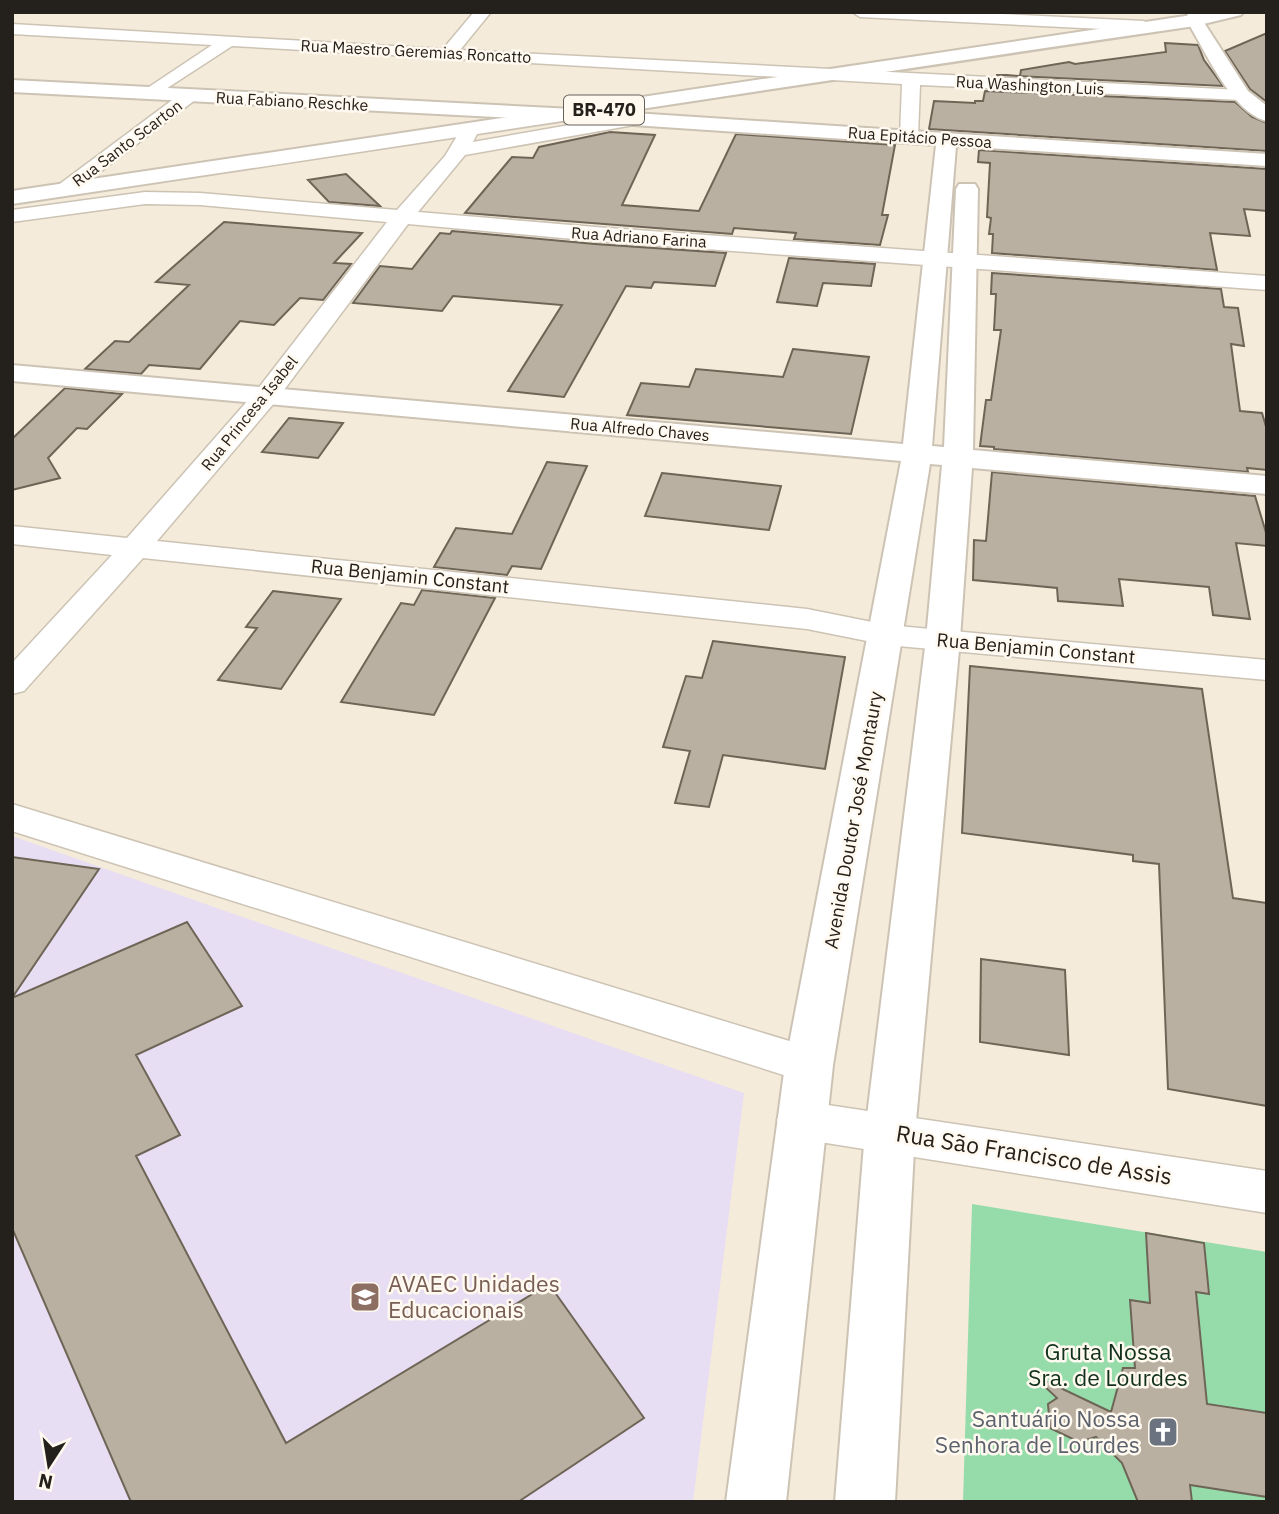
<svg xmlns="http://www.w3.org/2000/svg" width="1279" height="1514" viewBox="0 0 1279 1514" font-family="'IBM Plex Sans',sans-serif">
<rect width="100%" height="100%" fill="#f5ebdb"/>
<!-- education -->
<path fill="#e7def3" d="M12,836L744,1093L693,1502H12Z"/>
<!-- green -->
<path fill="#95dcaa" d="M972,1204L1267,1252V1502H963Z"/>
<!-- building -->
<path fill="#b9b0a1" stroke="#6e6557" stroke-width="2" d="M1267,33V102L1250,89L1225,51Z
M1165,43L1198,45L1204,60L1223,86L996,75L1020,76L1021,70L1069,62L1075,64L1166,52Z
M985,91L1235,102L1252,117L1267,123V151L929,129L934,101L975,103V101H983Z
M610,132L655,135L622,205L699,211L736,134L895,145L882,215H888L880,245L794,239L796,233L734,228L732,234L465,213L512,157L533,158L539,147Z
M979,150L1267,169V211L1244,209L1250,236L1210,233L1217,270L992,253L993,234H989L991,218L987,217L990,163L978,162Z
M346,174L380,206L329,202L308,180Z
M224,222L362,233L334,263L351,264L323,300L300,298L274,325L240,321L200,369L149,365L141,374L85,369L115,341L129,342L189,285L156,282Z
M452,231L595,244L726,253L715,286L654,282L651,288L626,286L564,397L508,391L562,305L453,296L442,311L353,303L380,266L412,269L440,233L450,234Z
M789,258L875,264L871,286L823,283L817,306L777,302Z
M992,273L1221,289L1224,307L1238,308L1244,346L1231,344L1240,411L1262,413L1267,430V470L1247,468L1248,472L994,449V447L980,446L986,400H991L1001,330H994L996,294H991Z
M793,349L869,357L851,434L627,415L641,383L689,387L696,369L783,377Z
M65,388L122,394L87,429L77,428L48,458L60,478L12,490V439Z
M289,418L343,423L318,458L262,452Z
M547,462L587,466L541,569L512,566L507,575L434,567L456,528L512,534Z
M992,472L1255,496L1267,536V546L1236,543L1250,619L1213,615L1209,587L1119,579L1123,606L1058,601L1057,588L973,580L974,540L986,541Z
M662,473L781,486L769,530L645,516Z
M422,590L495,598L434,715L341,702L401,603L414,605Z
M273,591L341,599L281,689L218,680L257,628L246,627Z
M713,641L845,657L825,769L723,755L709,807L675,803L690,751L663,747L686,676L702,678Z
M970,666L1202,689L1233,898L1267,903V1106L1168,1089L1159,864L1133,861V855L962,833Z
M12,857L99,869L12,998L187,922L242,1006L136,1055L180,1135L136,1156L286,1443L549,1284L644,1418L518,1502H131L12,1228Z
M981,959L1065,970L1069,1055L980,1042Z
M1146,1233L1204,1243L1209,1294L1196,1292L1207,1404L1267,1413V1497L1190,1485L1192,1502H1138L1122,1463L1096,1437L1079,1442L1050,1428L1048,1404L1057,1398L1043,1385L1046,1381L1111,1412L1123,1368H1135L1130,1300L1150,1303Z"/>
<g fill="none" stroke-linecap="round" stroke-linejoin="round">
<!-- minor casing -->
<g stroke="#ccc3b4" stroke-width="3">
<path id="minor" d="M474,12H491L460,50L1241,90L1250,95L1241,100L920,85L918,136L909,142L900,136L902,84L232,46L152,98L143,93L146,89L212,45L12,34V24L443,49Z
M852,12H960L1144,21L1152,26L1144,31L860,17Z
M189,91L195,92L198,96L195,100L71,194H57L54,190L57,186L183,92Z
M638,113L647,119L645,123L465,155L418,212L595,227L1267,276V290L595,241L408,224L275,402L157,541L807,609L887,625L1267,660V680L887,645L807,629L143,558L24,691L12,694V663L112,555L12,544V526L127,538L257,390L387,222L200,205L145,204L12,222V210L145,192L200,193L397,210L445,156L463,126L470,124L479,130L473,142Z
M12,804L809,1047L825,1052L832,1065L825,1078L809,1083L12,831Z
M801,1101L1267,1171V1213L801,1139L784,1134L777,1120L784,1106Z"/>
</g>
<!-- tertiary casing -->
<g stroke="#ccc3b4" stroke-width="4">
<path id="tertiary" d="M1188,12H1204L1203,21L1248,91L1267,106V121C1231,112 1205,50 1187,21Z
M12,80L573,109L1267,154V166L956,146L932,446L944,447L956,189L959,184H975L978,189L973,450L1267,476V494L972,468L960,639L915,1132L895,1502H835L865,1132L926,639L942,465L930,464L833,1065L786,1502H726L785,1065L901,461L12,381V365L903,444L936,145L573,121L12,92Z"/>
</g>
<!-- trunk casing -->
<g stroke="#ccc3b4" stroke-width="4">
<path id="trunk" d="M1212,12H1243L1241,15L1195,26C800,83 407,146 12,204V191Z"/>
</g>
<!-- minor -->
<use href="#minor" fill="#fff" fill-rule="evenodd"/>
<!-- tertiary -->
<use href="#tertiary" fill="#fff" fill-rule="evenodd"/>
<!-- trunk -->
<use href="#trunk" fill="#fff" fill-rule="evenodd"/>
</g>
<!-- icons -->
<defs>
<g id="school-square" transform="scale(1.575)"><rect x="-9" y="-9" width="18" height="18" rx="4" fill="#8d6e63" stroke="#fff9ef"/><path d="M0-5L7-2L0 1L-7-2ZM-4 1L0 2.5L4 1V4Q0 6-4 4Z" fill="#fff"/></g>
<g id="church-square" transform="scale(1.575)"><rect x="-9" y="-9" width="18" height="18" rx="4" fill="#6b7280" stroke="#fff9ef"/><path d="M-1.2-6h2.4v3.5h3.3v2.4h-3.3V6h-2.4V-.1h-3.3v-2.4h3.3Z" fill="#fff"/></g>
</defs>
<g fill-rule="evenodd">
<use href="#school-square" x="365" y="1297"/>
<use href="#church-square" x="1163" y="1432"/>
</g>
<g text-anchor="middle" stroke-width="5" stroke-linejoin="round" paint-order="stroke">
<!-- far-street labels -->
<g font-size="16" fill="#24201b" stroke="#fff9ef">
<text transform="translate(416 51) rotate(3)" y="6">Rua Maestro Geremias Roncatto</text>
<text transform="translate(1030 85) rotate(3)" y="6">Rua Washington Luis</text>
<text transform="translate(292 101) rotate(3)" y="6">Rua Fabiano Reschke</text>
<text transform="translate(920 137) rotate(4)" y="6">Rua Epitácio Pessoa</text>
<text transform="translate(127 143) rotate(-37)" y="6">Rua Santo Scarton</text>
<text transform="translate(639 237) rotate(4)" y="6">Rua Adriano Farina</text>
<text transform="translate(249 413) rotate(-51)" y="6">Rua Princesa Isabel</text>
<text transform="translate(640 429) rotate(5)" y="6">Rua Alfredo Chaves</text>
</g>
<!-- shield labels -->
<rect fill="#fff9ef" stroke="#66615b" stroke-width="2" x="564" y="95.5" width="80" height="29" rx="5"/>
<g font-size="18" font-weight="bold" fill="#24201b">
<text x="604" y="116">BR-470</text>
</g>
<!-- street labels -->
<g font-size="19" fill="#24201b" stroke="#fff9ef">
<text transform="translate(410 576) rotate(6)" y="7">Rua Benjamin Constant</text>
<text transform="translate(1036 648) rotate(5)" y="7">Rua Benjamin Constant</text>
<text transform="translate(853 820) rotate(-80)" y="7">Avenida Doutor José Montaury</text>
</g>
<!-- near-street labels -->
<g font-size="23" fill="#24201b" stroke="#fff9ef">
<text transform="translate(1034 1155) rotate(9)" y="8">Rua São Francisco de Assis</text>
</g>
<!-- near-education labels -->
<g font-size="23" fill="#785e54" stroke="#fff9ef" text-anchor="start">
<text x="388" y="1292">AVAEC Unidades<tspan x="388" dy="26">Educacionais</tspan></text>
</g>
<!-- near-park labels -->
<g font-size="23" fill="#11311c" stroke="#fff9ef">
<text x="1108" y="1360">Gruta Nossa<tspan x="1108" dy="26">Sra. de Lourdes</tspan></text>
</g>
<!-- near-worship labels -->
<g font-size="23" fill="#5b616d" stroke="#fff9ef" text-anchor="end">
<text x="1140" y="1427">Santuário Nossa<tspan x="1140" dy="26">Senhora de Lourdes</tspan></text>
</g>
</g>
<!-- border -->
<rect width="1279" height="1514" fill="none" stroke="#24201b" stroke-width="28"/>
<!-- north arrow -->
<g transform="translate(49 1465) rotate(192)" stroke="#fff9ef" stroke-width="5" paint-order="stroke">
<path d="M0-5L12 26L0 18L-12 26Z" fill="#24201b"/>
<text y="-10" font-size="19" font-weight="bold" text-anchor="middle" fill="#24201b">N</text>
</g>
</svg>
